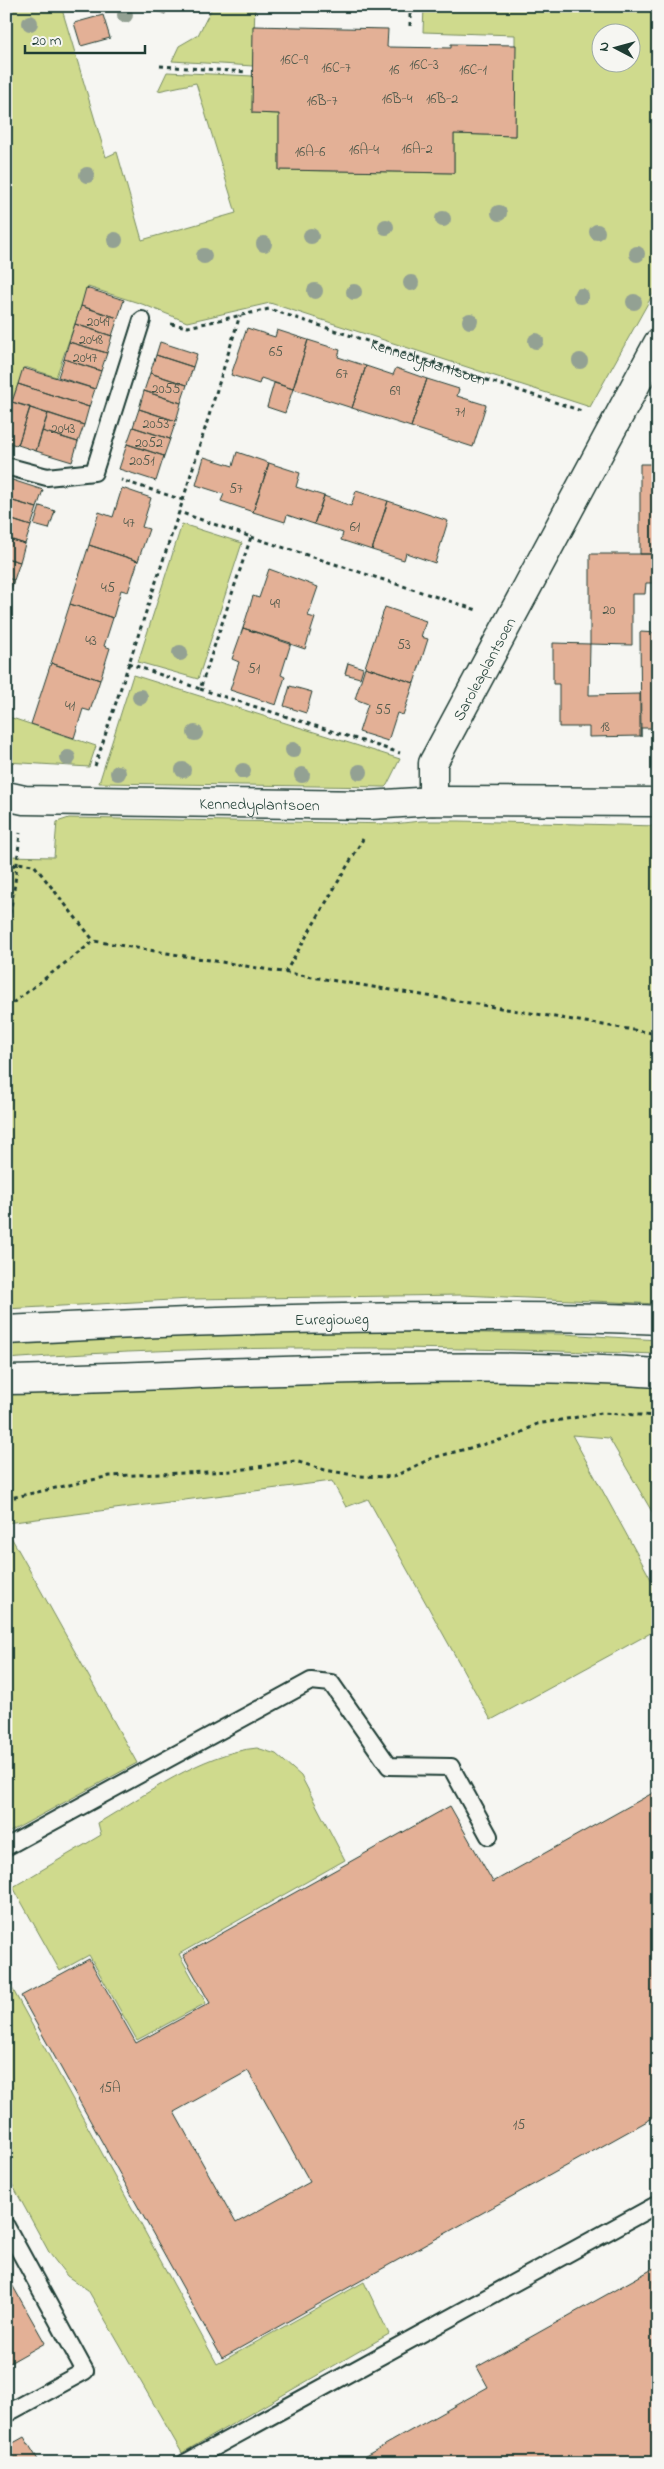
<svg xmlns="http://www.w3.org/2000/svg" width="664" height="2469" viewBox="0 0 664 2469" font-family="'Indie Flower',sans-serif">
<rect width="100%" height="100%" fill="#f6f6f2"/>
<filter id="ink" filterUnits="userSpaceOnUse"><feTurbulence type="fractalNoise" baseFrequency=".02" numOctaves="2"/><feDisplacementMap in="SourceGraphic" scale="10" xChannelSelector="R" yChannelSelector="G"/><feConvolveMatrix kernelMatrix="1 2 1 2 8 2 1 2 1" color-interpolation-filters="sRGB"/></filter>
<g filter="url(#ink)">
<!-- green -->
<path fill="#cfda8d" stroke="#778c60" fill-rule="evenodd" d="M6,6H61L106,157L117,152L142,240L236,213L196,83L158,91L167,72L253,76L252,113L279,114V170L454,173V134L515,136V35L423,32L424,6H658V285L590,407L270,303L187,322L142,304L88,287L56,377L25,367L10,405L6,403ZM602,32H632V62H602Z
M213,6H255L253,66L172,61L179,46L198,35Z
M182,524L242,543L198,679L138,662Z
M133,675L400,759L387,785L385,787L99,783Z
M6,716L96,746L89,767L6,762Z
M69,818L393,824L421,821H459L658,826V1304L462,1295L190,1299L6,1309V856L54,857L57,822Z
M339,1331L564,1334L658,1340V1354C441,1347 223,1343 6,1359V1343L39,1340Z
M371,1378L658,1384V1522L609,1438L572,1435L658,1592V1629L491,1720L368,1499L346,1507L332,1481L6,1523V1390Z
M6,1528L137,1763L6,1834Z
M257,1748L276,1754L301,1776L345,1860L179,1954L206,2003L137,2040L89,1955L60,1971L13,1887L101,1835L98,1823C146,1795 201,1753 257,1748Z
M6,1977L217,2364L364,2282L389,2334L182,2453L88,2290L67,2276L50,2254L6,2173Z"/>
<!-- building -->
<path fill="#e3b096" stroke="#1f3d34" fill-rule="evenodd" d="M144,6H168L165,14Z
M103,15L110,38L81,46L74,23Z
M253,26L388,29L387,47L451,48V44L516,45L515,136L454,134V173L279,170V114L252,113Z
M86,288L124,300L118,318L81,306Z
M81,306L118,318L112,336L75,324Z
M75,324L112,336L107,353L69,342Z
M247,328L275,337L277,330L308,340L293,389L261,378L259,384L231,375Z
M308,340L340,350L338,357L366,366L352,408L293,389Z
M69,342L107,353L101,371L64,359Z
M160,342L197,354L193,367L156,355Z
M156,355L193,367L187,385L150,373Z
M64,359L101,371L95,389L58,377Z
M366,366L393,375L396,368L427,379L411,427L352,408Z
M23,368L95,389L89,407L18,384Z
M150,373L187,385L181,403L144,391Z
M427,379L459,389L457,396L486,405L473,447L411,427Z
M274,383L293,389L285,413L267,407Z
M18,384L89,407L84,425L12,402Z
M144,391L181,403L176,421L139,409Z
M12,402L30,407L19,442L16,445L6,442V420Z
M30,408L48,414L36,451L18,445Z
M139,409L176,421L170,439L133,427Z
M48,413L84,425L78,442L42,431Z
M133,427L170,439L164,456L127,444Z
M42,431L78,442L72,462L36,451Z
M127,444L164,456L156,481L119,469Z
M237,452L269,463L253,512L221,501L224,494L196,485L204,457L233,466Z
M269,463L300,473L296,487L324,496L314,524L287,515L285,522L253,512Z
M640,464H658V554H640Z
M6,478L43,490L37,508L6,499Z
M122,488L151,498L142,527L149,529L138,561L89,545L99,512L113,517Z
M356,491L388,501L372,550L341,540L343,533L314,524L324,496L351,506Z
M6,499L37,508L31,526L6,518Z
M388,501L448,521L435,563L406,553L404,560L372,550Z
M40,506L55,511L49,529L34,525Z
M6,518L31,526L25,544L6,538Z
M6,538L25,544L20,562L6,558Z
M89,545L138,561L128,592L121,590L113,618L70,604Z
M590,554H658V583H646L645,594H632V645L590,644Z
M6,558L20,562L14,580L6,578Z
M269,569L318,587L308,616L315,618L305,649L243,628L253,596L259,598Z
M6,578L14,580L8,598L6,597Z
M70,604L113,618L104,646L110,648L100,680L51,663Z
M385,607L426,621L421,637L428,639L414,683L365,667Z
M243,628L291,643L281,675L285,677L276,705L230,690L239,662L232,659Z
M640,632L658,633V728H641V737Z
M553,643L590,644L589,695L640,694V736L589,737V727H559V684H553Z
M51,663L100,680L90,711L83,709L74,738L31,724Z
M348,663L363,668L360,678L345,674Z
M365,667L414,683L403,715L397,713L388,741L359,732L368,704L355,699Z
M290,686L312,692L306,713L284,706Z
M658,1790V2115L222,2358L21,1996L89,1959L136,2043L210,2003L183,1955L450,1806L493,1882ZM248,2071L310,2182L236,2223L174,2112Z
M658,2266V2463H353L488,2387L477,2367Z
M6,2274L45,2343L6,2365Z
M24,2437L40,2463H6V2447Z"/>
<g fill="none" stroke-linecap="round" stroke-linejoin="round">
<!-- lane casing -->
<g stroke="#1f3d34" stroke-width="20">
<path id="lane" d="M6,466L47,477L94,472L142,320
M6,1847L311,1681L331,1683L389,1766L451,1767L489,1836
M6,2226L85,2371L6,2414
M185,2463L658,2204"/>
</g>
<!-- street casing -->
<g stroke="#1f3d34" stroke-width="31">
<g id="street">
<path id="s2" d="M6,796L24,800L370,805L433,801L658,802"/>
<path id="s3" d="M433,801V763L658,343"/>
</g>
</g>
<!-- primary casing -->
<g stroke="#1f3d34" stroke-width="31">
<g id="primary">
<path id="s4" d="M6,1330C158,1322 309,1317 461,1317C526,1317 592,1316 658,1320"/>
<path d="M6,1380C223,1375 441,1359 658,1373"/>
</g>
</g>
<!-- path -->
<g stroke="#1f3d34" stroke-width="3" stroke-dasharray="4 4" stroke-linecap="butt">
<path d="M410,6V26"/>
<path d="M160,66L246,72"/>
<path id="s1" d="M171,324L188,327L269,309L582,411"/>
<path d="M183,500L240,315"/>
<path d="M251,537L477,610"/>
<path d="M128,663L200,689L251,537L179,512"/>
<path d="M200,689L400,753"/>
<path d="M95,766L183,500L121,480"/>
<path d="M6,871L17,863L34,865L94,941"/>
<path d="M6,937L15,883L20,833"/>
<path d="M285,973L363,839"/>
<path d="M6,1008L94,941L658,1034"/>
<path d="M6,1499L110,1476L233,1471L295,1461L325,1470L359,1476L393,1477L432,1458L515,1436L537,1424L602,1413L658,1416"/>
</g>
<!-- lane -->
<use href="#lane" stroke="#f6f6f2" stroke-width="16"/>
<!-- street -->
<use href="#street" stroke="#f6f6f2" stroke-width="28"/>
<!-- primary -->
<use href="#primary" stroke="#f6f6f2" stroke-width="28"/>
</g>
<!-- trees -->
<g fill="#93a193">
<circle cx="125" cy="15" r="8"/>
<circle cx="30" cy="23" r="8"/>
<circle cx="87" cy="175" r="8"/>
<circle cx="499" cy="213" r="8"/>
<circle cx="443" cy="219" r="8"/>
<circle cx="386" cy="227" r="8"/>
<circle cx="597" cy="232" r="8"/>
<circle cx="311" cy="236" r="8"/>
<circle cx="115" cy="240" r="8"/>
<circle cx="264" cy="244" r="8"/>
<circle cx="637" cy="254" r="8"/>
<circle cx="204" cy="256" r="8"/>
<circle cx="411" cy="283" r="8"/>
<circle cx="315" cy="291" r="8"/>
<circle cx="354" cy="292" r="8"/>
<circle cx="581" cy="296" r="8"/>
<circle cx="634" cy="302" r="8"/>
<circle cx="470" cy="321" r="8"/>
<circle cx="536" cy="341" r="8"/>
<circle cx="580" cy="361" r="8"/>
<circle cx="180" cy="653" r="8"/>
<circle cx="140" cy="697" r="8"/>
<circle cx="195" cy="733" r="8"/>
<circle cx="293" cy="750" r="8"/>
<circle cx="68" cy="758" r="8"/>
<circle cx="183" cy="770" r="8"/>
<circle cx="243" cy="771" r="8"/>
<circle cx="360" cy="772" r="8"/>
<circle cx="118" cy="773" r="8"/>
<circle cx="302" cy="775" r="8"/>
</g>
</g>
<g text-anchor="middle" stroke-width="4.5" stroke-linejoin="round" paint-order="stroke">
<!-- number labels -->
<g font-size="14" fill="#505a4c">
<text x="294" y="64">16C-9</text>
<text x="424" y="69">16C-3</text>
<text x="336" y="72">16C-7</text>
<text x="394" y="74">16</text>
<text x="473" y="74">16C-1</text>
<text x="397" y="103">16B-4</text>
<text x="442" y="103">16B-2</text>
<text x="322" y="105">16B-7</text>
<text x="417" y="153">16A-2</text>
<text x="364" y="154">16A-4</text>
<text x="310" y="156">16A-6</text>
<text x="98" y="326">2049</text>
<text x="91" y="344">2048</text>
<text x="276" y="356">65</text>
<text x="85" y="362">2047</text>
<text x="342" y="378">67</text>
<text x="166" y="393">2055</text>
<text x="395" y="395">69</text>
<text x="460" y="416">71</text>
<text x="156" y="428">2053</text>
<text x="63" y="433">2043</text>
<text x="149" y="447">2052</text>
<text x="142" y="465">2051</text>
<text x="236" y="493">57</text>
<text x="129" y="527">47</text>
<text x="355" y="531">61</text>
<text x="108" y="592">45</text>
<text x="275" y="608">49</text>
<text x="609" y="614">20</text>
<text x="91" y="645">43</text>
<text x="404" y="649">53</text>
<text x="254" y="673">51</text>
<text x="70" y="710">41</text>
<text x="383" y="714">55</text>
<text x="605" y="731">18</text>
<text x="110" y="2092">15A</text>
<text x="519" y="2129">15</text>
</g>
<!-- street labels -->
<g font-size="16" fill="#1f3d34" stroke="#f6f6f2">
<text dy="6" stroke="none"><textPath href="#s1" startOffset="268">Kennedyplantsoen</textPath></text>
<text dy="6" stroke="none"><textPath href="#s3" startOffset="145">Saroleaplantsoen</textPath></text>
<text dy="6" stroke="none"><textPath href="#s2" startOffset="254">Kennedyplantsoen</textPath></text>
<text dy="6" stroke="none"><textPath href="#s4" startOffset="326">Euregioweg</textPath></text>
</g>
</g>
<!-- margin -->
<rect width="664" height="2469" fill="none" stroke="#f6f6f2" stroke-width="25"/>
<rect x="12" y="12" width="639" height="2444" fill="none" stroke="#1f3d34" stroke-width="2" filter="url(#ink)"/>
<!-- north arrow -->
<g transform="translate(616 48) rotate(276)"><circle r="24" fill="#f6f6f2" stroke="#a0aca6"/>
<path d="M0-4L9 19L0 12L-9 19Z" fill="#1f3d34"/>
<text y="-8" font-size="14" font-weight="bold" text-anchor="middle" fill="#1f3d34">N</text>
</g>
<!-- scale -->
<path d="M25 45v8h120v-8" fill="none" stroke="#1f3d34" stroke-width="2.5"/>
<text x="32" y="45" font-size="15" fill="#1f3d34" stroke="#f6f6f2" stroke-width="4" paint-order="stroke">20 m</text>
</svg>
